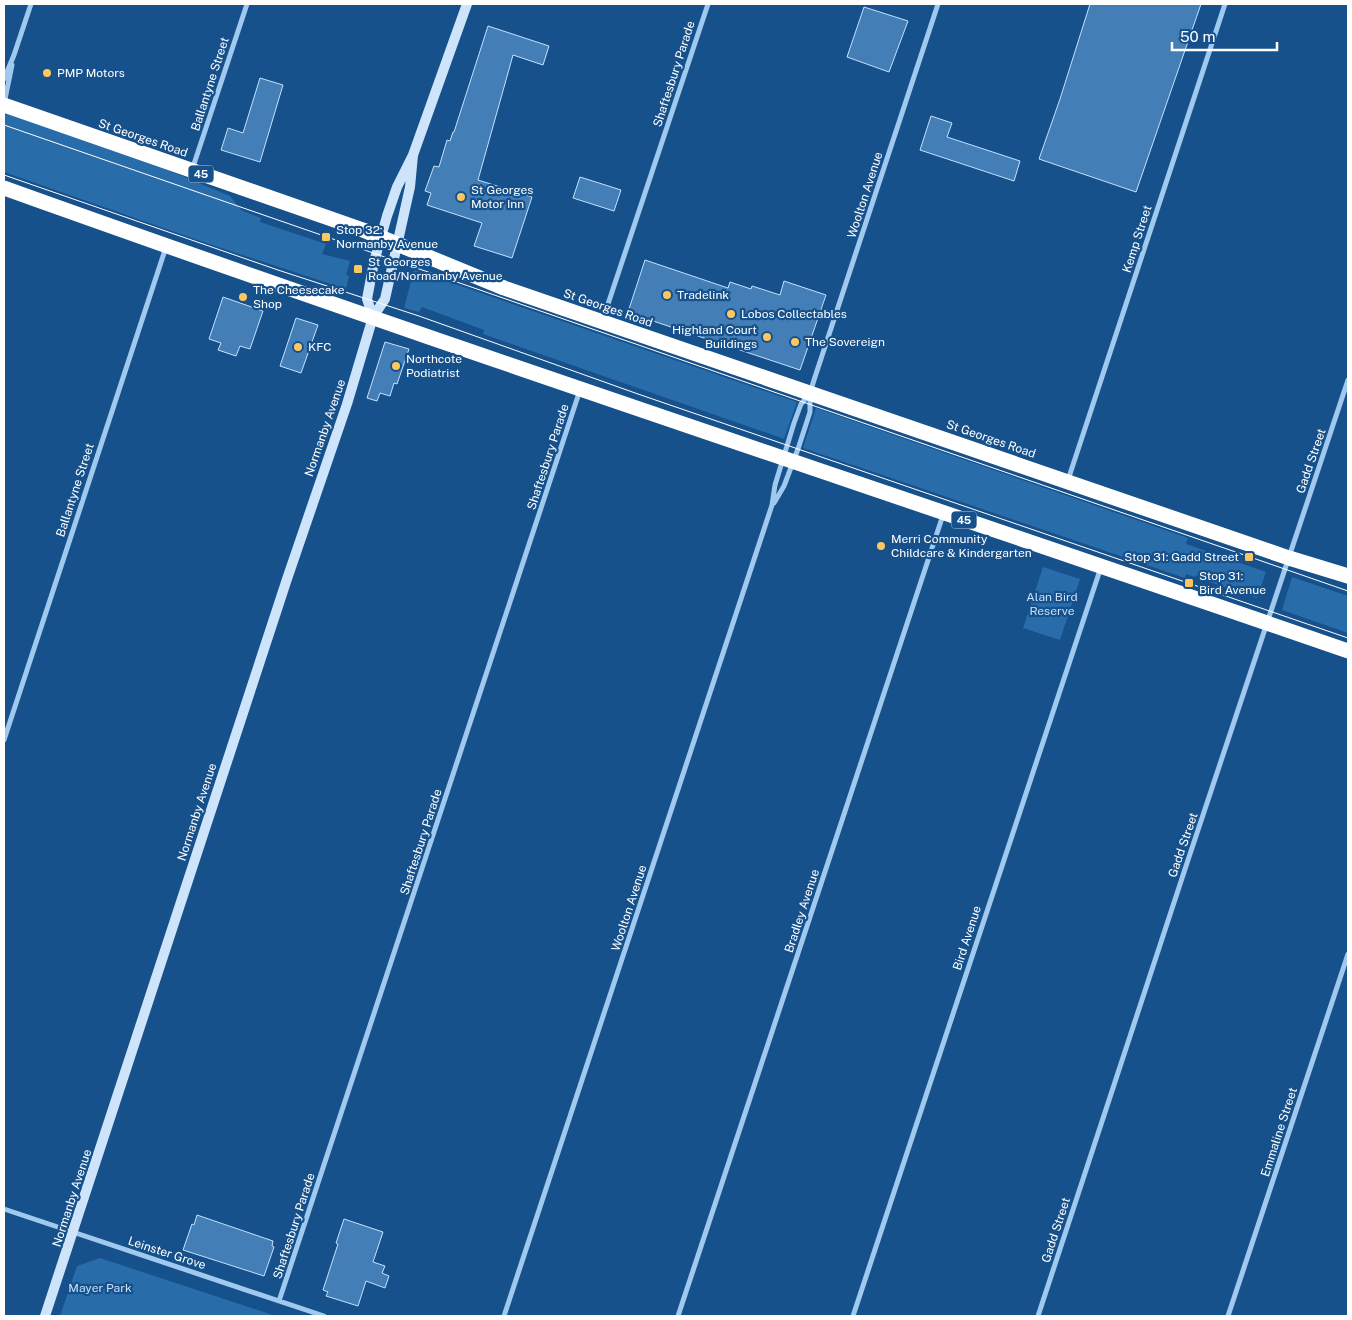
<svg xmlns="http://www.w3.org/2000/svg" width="1352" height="1320" viewBox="0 0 1352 1320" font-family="'Public Sans',sans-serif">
<rect width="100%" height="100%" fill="#16518c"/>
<!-- green -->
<path fill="#286caa" d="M4,112L156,165L230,196L241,210L261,218L260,222L326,244L322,254L350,261L346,275L349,276L346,289L209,244L4,172Z
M414,270L797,402L784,439L483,334L484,330L422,307L419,312L404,308Z
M816,408L1188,538L1186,544L1266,572L1257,598L1204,580L1196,575L1195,577L1186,574L1185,578L803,448Z
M1043,567L1080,579L1060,640L1023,628Z
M1292,577L1348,596V633L1282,610Z
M100,1258L276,1316H60L77,1266Z"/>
<!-- building -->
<path fill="#437eb7" stroke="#c6e1fb" d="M1090,4H1201L1136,192L1039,159L1060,99Z
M864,7L908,21L889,72L847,57Z
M488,26L549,46L543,65L513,55L478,180L532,197L512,258L474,246L482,223L427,205L431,193L425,191L434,166L439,167L447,140L450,141L453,132H454Z
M260,78L283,85L260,162L221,150L228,128L243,133Z
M931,116L952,123L947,137L1020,161L1014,181L920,150Z
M580,177L621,190L614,211L573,198Z
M645,260L728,288L730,282L751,289L752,286L780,295L784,281L826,295L800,370L632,314L629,309Z
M223,297L263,311L250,349L240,346L236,356L218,350L221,343L209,339Z
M296,318L318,325L301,373L280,366Z
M385,342L409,349L397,384L394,383L390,396L380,393L377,401L367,398Z
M197,1215L273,1241L272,1246L274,1247L264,1276L183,1250L192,1224L194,1225Z
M344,1219L383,1232L373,1262L385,1266L382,1273L389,1276L385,1288L366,1281L358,1306L326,1296L328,1292L323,1290L338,1244L336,1243Z"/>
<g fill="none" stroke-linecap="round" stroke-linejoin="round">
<!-- street -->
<path stroke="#a0c9ef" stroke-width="5" d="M4,79L14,55L31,4
M4,104L12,65
M192,170L247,4
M603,319L708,4
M1068,480L1225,4
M774,503L784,486L798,449L810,412V393L814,380L938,4
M4,740L166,247
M4,1209L324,1316
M279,1301L580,390
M504,1316L772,505L775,485L794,423L801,404L809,395
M678,1316L943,515
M853,1316L1101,567
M1038,1316L1188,860L1348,380
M1228,1316L1348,954"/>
<!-- secondary -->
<path stroke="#cde4fb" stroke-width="10" d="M373,317L367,299L374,262L387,216L397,187L413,155L467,4
M45,1316L287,579L347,404L373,317L385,299L410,187L413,155"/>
<!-- highway -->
<path stroke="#fff" stroke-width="15" d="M4,105L363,230L504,288L1289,558L1348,576
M4,188C450,348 900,496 1348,651"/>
<!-- tram -->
<path stroke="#fff" stroke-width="1" d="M4,125L1348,591
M4,175L278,270L419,316L638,394L1348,638"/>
</g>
<!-- markers -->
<g fill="#ffc65e" stroke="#16518c" stroke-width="2">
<circle cx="47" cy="73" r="5"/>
<circle cx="461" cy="197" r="5"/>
<rect x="321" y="232" width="10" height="10" rx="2.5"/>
<rect x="353" y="264" width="10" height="10" rx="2.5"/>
<circle cx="667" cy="295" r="5"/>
<circle cx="243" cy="297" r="5"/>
<circle cx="731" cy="314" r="5"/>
<circle cx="767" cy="337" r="5"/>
<circle cx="795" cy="342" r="5"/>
<circle cx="298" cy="347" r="5"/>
<circle cx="396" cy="366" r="5"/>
<circle cx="881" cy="546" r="5"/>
<rect x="1244" y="552" width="10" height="10" rx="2.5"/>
<rect x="1184" y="578" width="10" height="10" rx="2.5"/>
</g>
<g text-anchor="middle" stroke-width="4.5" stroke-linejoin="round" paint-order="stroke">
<!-- shield labels -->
<g fill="#16518c" stroke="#b9cbdc" stroke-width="1">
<rect x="188.5" y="165.5" width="25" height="17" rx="4"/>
<rect x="951.5" y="511.5" width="25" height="17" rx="4"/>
</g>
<g font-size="11" font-weight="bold" fill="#fff">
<text x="201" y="178">45</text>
<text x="964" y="524">45</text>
</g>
<!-- poi labels -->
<g font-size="12" fill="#fff" stroke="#16518c" text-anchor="start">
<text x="57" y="77">PMP Motors</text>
<text x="471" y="194">St Georges<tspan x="471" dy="14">Motor Inn</tspan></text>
<text x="336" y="234">Stop 32:<tspan x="336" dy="14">Normanby Avenue</tspan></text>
<text x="368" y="266">St Georges<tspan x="368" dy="14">Road/Normanby Avenue</tspan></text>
<text x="253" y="294">The Cheesecake<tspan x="253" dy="14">Shop</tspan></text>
<text x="677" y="299">Tradelink</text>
<text x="741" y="318">Lobos Collectables</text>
<text x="757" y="334" text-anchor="end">Highland Court<tspan x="757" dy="14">Buildings</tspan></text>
<text x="805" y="346">The Sovereign</text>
<text x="308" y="351">KFC</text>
<text x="406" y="363">Northcote<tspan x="406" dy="14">Podiatrist</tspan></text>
<text x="891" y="543">Merri Community<tspan x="891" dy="14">Childcare &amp; Kindergarten</tspan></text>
<text x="1239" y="561" text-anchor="end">Stop 31: Gadd Street</text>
<text x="1199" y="580">Stop 31:<tspan x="1199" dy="14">Bird Avenue</tspan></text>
</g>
<!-- street labels -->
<g font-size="12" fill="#fff" stroke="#16518c">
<text transform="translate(674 74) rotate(-72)" y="4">Shaftesbury Parade</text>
<text transform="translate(210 84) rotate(-72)" y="4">Ballantyne Street</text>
<text transform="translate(143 138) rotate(19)" y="4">St Georges Road</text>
<text transform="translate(865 195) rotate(-72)" y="4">Woolton Avenue</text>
<text transform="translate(1137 239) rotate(-72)" y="4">Kemp Street</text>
<text transform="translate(608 308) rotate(19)" y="4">St Georges Road</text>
<text transform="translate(325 428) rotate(-71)" y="4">Normanby Avenue</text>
<text transform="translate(991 439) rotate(19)" y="4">St Georges Road</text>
<text transform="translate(548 457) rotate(-72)" y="4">Shaftesbury Parade</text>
<text transform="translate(1311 461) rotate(-71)" y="4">Gadd Street</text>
<text transform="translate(75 490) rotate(-72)" y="4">Ballantyne Street</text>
<text transform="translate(197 812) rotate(-72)" y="4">Normanby Avenue</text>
<text transform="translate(421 842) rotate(-72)" y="4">Shaftesbury Parade</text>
<text transform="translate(1183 845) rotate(-71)" y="4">Gadd Street</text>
<text transform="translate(629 908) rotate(-72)" y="4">Woolton Avenue</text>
<text transform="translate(802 911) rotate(-72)" y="4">Bradley Avenue</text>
<text transform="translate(967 938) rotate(-72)" y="4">Bird Avenue</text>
<text transform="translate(1279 1132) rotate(-72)" y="4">Emmaline Street</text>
<text transform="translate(72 1198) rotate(-72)" y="4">Normanby Avenue</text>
<text transform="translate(294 1226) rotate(-72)" y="4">Shaftesbury Parade</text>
<text transform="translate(1056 1230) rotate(-72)" y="4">Gadd Street</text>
<text transform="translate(167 1253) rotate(18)" y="4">Leinster Grove</text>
</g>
<!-- park labels -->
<g font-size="12" fill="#c6e1fb" stroke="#16518c">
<text x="1052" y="601">Alan Bird<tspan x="1052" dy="14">Reserve</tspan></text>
<text x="100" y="1292">Mayer Park</text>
</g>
</g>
<!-- border -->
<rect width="1352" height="1320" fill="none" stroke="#ffffff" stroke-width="10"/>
<!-- scale -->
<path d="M1172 42v8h105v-8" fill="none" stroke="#ffffff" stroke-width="2.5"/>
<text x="1180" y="42" font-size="15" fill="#ffffff" stroke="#16518c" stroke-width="4" paint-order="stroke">50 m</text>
</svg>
